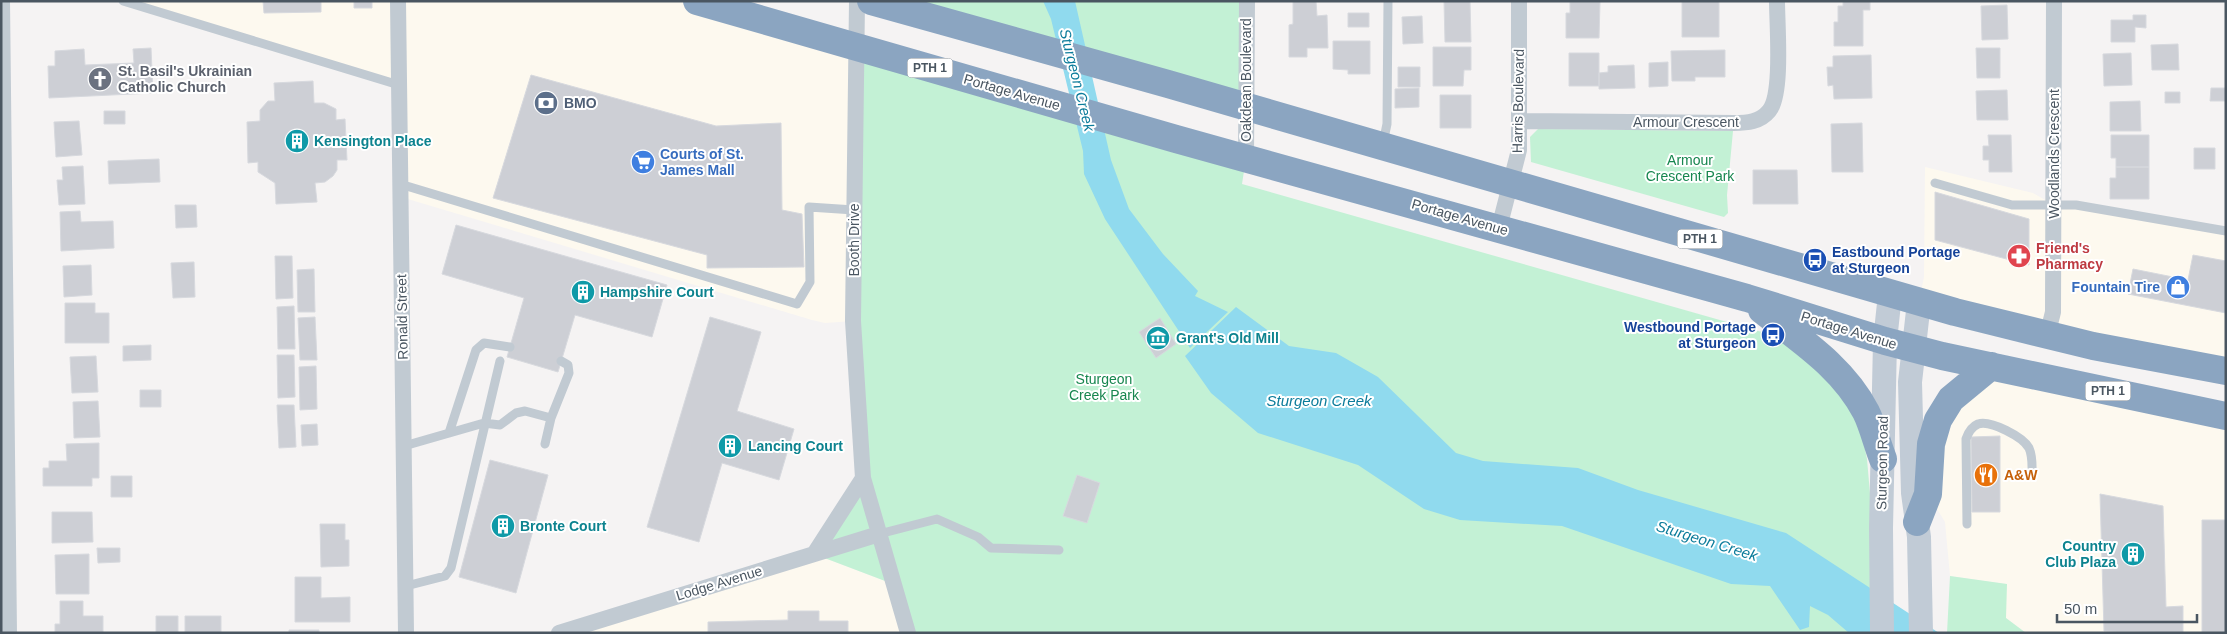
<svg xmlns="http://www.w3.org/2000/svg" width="2227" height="634" viewBox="0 0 2227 634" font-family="Arial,sans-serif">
<rect width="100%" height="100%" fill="#f5f3f3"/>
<!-- commercial -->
<path fill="#fdf9ef" d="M123,1H697L856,46L853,321L825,323L812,320L401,197L399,85Z
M1925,167L2033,193L2054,205L2226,231V371L1919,302L1924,277Z
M1991,366L2226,416V633H2026L2006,618V584L1950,576L1945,522L1928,494L1931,444Z
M814,554L893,584L908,633H559Z"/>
<!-- green -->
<path fill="#c3f1d5" d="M871,1H1247L1245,107Z
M856,46L1246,158L1242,184L1762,332L1791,347L1825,372L1860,425L1867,459L1882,633H908L893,584L814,554L863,478Z
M1538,129L1733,131L1727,195L1728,213L1724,217L1531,162L1530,137Z
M1950,576L2007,584L2006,618L2026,633H1947Z"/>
<!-- water -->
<path fill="#90daee" d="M1043,1H1075L1111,160L1129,209L1163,254L1198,291L1195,296L1228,312L1190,348L1105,219L1084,174L1083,151L1051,19Z
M1236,307L1289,346L1336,353L1378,377L1456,453L1483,461L1578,468L1638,490L1786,533L1939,633H1849L1828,615L1810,606L1809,627L1800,630L1770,586L1731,584L1562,526L1460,520L1424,509L1358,465L1258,433L1211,393L1185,356Z"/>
<!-- building -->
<path fill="#cdcfd5" stroke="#d7d9de" d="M263,1H321V12L264,13Z
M354,1H372V8H354Z
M1293,1H1316L1317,16L1327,15L1328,48H1307V57H1289V25L1293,24Z
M1444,1H1470L1471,42H1445Z
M1682,1H1719V37H1682Z
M1843,1H1870V10H1863V46H1834V22H1838V6H1843Z
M1570,2H1600L1599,38H1566V13H1570Z
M2007,5L2008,39L1982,40L1981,6Z
M1348,13H1369V27H1348Z
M2133,15H2146V28L2135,27V42H2111V20H2133Z
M1422,16L1423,43L1403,44L1402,17Z
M1333,41H1370V74H1348V70L1333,69Z
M2178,44L2179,70H2152L2151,45Z
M1433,47H1471V70H1464L1463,86H1433Z
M151,48L153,93L49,98L48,66H55V51L84,49L85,65L134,63L133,49Z
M1976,48H2000V78H1977Z
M1725,50V77H1695V81H1672L1671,51Z
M1569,53H1599V86H1569Z
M2131,53L2132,85L2104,86L2103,54Z
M1871,55L1872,98L1834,99L1833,85L1828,86L1827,67H1833V56Z
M1668,62V86L1649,87V63Z
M1634,65L1635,88L1599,89V73L1608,72V66Z
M1398,67H1420V87H1398Z
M531,75L716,126L781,123L782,210L802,214L804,267L707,268V255L493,198Z
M313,81L314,103H324L336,109V120L345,119L347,160H337V170L333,176L325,182L315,183L317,202L276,204L275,183L258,172V162L248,163L247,122L260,121V110L268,101H275L274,83Z
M1419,88V107L1395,108V89Z
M2211,88H2226V101H2210Z
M2007,90L2008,120H1977L1976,91Z
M2165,92H2180V103H2165Z
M1440,95H1471V128H1440Z
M2140,101L2141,131H2110V102Z
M104,111H125V124H104Z
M79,121L82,155L56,157L54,122Z
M1862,123L1863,172H1832L1831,124Z
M1988,135H2011L2012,172H1989V160H1983V146H1989Z
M2111,135H2149V167H2116V158H2111Z
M2194,148H2215V169H2194Z
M159,159L160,182L109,184L108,161Z
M83,166L85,204L59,205L57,180H63L62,167Z
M2116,167H2149V199H2110V178H2116Z
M1753,170H1797L1798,204H1753Z
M1935,192L2029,219V265L1935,240Z
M175,205H196L197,227L176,228Z
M80,211L81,222L113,221L114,248L61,251L60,212Z
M456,225L667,285L652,337L575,315L558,372L507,357L524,298L442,274Z
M2193,255L2226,261V313L2128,294L2133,269L2188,280Z
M275,256H292L293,298L276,299Z
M194,262L195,297L173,298L171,263Z
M91,265L92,295L64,297L63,266Z
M314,269L315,312H298L297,270Z
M65,303H95V313H109V343H65Z
M294,306L295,349H278L277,307Z
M315,317L317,360H300L298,318Z
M710,317L761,332L737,411L794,429L779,480L722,463L699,542L647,527Z
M1160,318L1176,344L1156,358L1139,332Z
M151,345V360L123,361V346Z
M277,355H294L295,397L278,398Z
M96,356L98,392L72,393L70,357Z
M316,366L317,409L300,410L299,367Z
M140,390H161V407H140Z
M98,401L100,437L74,438L73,402Z
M277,405H294L296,447L279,448Z
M317,424L318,445L302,446L301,425Z
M2000,436V512H1972L1971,437Z
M99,443V478H92V486H43V468H49V461H67L66,444Z
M490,460L548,475L516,593L459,577Z
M1077,475L1100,483L1087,523L1063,516Z
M111,476H132V497H111Z
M2100,494L2163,506L2166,607L2183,606V633L2104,631Z
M52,512H92L93,542L52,543Z
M2202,520H2226V633H2202Z
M320,524H345V540H349V566L321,567Z
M97,548H120V562L98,563Z
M89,554V594H56L55,555Z
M295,577H321V598L350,597V622H295Z
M60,601H83V616H103V633H55V624H60Z
M788,611H819V621H848V633H708V622L788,620Z
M156,616H178V633H156Z
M185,616H221V633H185Z
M289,630H319V633H289Z"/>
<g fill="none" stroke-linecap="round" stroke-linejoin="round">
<!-- lane -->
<path stroke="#c1cad2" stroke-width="9" d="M123,1L399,85
M1383,143L1387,124L1388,1
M1935,183L2012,205H2076L2226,231
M400,184L797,304L810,282L809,207L854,210
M449,433L476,350L484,343L510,347
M545,444L551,418
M404,446L484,423L500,425L516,413L525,411L551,418L569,373L568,365L561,361
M1967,524L1966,439C1968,433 1971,427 1978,424C1991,420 2023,437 2029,448C2033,457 2032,466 2032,475
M879,534L937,519L978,537L991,548L1059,550
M406,586L445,576L451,568L500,361"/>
<!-- street -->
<path stroke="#c1cad2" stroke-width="16" d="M2,1L9,633
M398,1L406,633
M857,1L853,321L863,478L908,633
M1519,121L1734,123C1747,123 1760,122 1769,111C1783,95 1777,25 1777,1
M1246,158L1247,1
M1499,228L1519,150V1
M2047,336L2053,312L2054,1
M814,554L863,478
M559,633L879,534"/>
<!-- secondary -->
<path stroke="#c1cbd6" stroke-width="24" d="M1919,302L1910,382L1913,493L1919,537L1921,633
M1882,633L1881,528L1885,341L1890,294"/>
<!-- highway -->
<path stroke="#8ba5c1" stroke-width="28" d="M697,1L1176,139L1747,298L1885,341L1942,356L2226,416
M871,1L1168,84L1955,312L2093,346L2226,371
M1762,310C1800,340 1843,367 1866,412C1873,426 1877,444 1883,459
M1917,522L1928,494L1931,444L1938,420L1951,399L1991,366"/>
</g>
<!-- icons -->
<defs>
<g id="church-disc" transform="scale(1.25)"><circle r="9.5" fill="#6b7280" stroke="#fff"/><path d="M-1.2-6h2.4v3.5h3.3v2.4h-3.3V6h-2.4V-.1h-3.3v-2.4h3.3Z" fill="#fff"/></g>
<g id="bank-disc" transform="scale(1.25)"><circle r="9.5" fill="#5c6f8a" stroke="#fff"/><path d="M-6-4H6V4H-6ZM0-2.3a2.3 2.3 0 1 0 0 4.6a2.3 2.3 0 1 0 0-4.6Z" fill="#fff"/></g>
<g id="building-disc" transform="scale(1.25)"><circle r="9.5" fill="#0f9aa8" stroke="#fff"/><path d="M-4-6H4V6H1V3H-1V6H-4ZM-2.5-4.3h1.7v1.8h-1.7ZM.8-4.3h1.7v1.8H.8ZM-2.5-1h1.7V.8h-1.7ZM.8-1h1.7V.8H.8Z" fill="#fff"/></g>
<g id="supermarket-disc" transform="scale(1.25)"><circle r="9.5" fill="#3f7fe0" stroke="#fff"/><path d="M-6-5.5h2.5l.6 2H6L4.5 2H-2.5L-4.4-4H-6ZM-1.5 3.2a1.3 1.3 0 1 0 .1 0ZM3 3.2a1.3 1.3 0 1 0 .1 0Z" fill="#fff"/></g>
<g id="pharmacy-disc" transform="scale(1.25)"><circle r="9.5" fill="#e0444e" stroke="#fff"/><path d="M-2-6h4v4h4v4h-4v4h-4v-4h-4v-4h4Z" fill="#fff"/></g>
<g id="bus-disc" transform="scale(1.25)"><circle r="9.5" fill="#1a4fb4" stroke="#fff"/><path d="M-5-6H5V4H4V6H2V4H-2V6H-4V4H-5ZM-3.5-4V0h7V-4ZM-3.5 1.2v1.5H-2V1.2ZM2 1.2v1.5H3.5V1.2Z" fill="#fff"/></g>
<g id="shop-disc" transform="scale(1.25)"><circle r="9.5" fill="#3f7fe0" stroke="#fff"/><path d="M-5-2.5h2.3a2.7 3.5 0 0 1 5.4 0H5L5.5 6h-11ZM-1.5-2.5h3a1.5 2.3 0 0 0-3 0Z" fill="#fff"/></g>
<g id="museum-disc" transform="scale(1.25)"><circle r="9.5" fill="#0f9aa8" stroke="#fff"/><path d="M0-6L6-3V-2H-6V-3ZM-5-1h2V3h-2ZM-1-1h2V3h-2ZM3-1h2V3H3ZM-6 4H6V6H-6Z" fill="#fff"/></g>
<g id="restaurant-disc" transform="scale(1.25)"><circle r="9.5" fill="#e8710a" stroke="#fff"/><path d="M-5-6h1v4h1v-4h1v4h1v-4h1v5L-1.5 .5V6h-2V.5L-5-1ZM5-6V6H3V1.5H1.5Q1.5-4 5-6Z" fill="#fff"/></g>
</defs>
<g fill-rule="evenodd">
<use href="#church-disc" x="100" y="79"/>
<use href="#bank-disc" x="546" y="103"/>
<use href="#building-disc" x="297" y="141"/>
<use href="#supermarket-disc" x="643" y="162"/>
<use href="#pharmacy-disc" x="2019" y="256"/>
<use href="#bus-disc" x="1815" y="260"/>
<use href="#shop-disc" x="2178" y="287"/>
<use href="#building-disc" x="583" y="292"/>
<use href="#bus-disc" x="1773" y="335"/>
<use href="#museum-disc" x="1158" y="338"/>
<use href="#building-disc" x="730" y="446"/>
<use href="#restaurant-disc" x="1986" y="475"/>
<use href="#building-disc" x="503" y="526"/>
<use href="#building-disc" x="2133" y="554"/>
</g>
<g text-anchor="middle" stroke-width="4" stroke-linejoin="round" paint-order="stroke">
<!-- shield labels -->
<g fill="#fff" stroke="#808990" stroke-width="1">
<rect x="907.5" y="58.5" width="45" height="19" rx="4"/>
<rect x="1677.5" y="229.5" width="45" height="19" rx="4"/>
<rect x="2085.5" y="381.5" width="45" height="19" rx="4"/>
</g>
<g font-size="12" font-weight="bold" fill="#4a5661">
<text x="930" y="72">PTH 1</text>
<text x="1700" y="243">PTH 1</text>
<text x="2108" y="395">PTH 1</text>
</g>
<!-- worship labels -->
<g font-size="14" font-weight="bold" fill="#5b616d" stroke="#fff" text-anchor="start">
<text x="118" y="76">St. Basil's Ukrainian<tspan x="118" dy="16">Catholic Church</tspan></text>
</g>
<!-- street labels -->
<g font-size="14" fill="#4a5661" stroke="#fff">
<text transform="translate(1246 80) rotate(-90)" y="5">Oakdean Boulevard</text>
<text transform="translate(1012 92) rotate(16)" y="5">Portage Avenue</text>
<text transform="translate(1518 101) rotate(-89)" y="5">Harris Boulevard</text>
<text x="1686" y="127">Armour Crescent</text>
<text transform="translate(2054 154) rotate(-90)" y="5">Woodlands Crescent</text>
<text transform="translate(1460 217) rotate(16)" y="5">Portage Avenue</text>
<text transform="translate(854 240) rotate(-90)" y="5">Booth Drive</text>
<text transform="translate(402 317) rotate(-91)" y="5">Ronald Street</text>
<text transform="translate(1849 330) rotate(17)" y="5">Portage Avenue</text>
<text transform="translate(1882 463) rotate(-89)" y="5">Sturgeon Road</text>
<text transform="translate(719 583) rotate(-17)" y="5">Lodge Avenue</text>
</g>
<!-- service labels -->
<g font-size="14" font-weight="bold" fill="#4e5e75" stroke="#fff" text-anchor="start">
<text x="564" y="108">BMO</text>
</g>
<!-- culture labels -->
<g font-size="14" font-weight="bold" fill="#0d838f" stroke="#fff" text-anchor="start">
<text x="314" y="146">Kensington Place</text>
<text x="600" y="297">Hampshire Court</text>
<text x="1176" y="343">Grant's Old Mill</text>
<text x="748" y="451">Lancing Court</text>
<text x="520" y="531">Bronte Court</text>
<text x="2116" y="551" text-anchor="end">Country<tspan x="2116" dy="16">Club Plaza</tspan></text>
</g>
<!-- shop labels -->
<g font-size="14" font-weight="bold" fill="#366cbe" stroke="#fff" text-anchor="start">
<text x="660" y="159">Courts of St.<tspan x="660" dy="16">James Mall</tspan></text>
<text x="2160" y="292" text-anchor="end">Fountain Tire</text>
</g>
<!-- park labels -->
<g font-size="14" fill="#17864f" stroke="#fff">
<text x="1690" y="165">Armour<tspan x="1690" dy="16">Crescent Park</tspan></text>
<text x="1104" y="384">Sturgeon<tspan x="1104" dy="16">Creek Park</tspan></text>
</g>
<!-- health labels -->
<g font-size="14" font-weight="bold" fill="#be3a42" stroke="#fff" text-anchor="start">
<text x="2036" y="253">Friend's<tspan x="2036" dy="16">Pharmacy</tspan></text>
</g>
<!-- transit labels -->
<g font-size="14" font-weight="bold" fill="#164399" stroke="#fff" text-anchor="start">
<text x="1832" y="257">Eastbound Portage<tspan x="1832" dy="16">at Sturgeon</tspan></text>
<text x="1756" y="332" text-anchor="end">Westbound Portage<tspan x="1756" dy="16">at Sturgeon</tspan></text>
</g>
<!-- food labels -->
<g font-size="14" font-weight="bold" fill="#c56008" stroke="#fff" text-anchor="start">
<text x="2004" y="480">A&amp;W</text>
</g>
<!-- water labels -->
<g font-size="15" font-style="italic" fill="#0c7c9b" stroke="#fff">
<text transform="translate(1077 80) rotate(76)" y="5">Sturgeon Creek</text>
<text x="1319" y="406">Sturgeon Creek</text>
<text transform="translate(1707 541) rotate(17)" y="5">Sturgeon Creek</text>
</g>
</g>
<!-- border -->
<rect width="2227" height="634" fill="none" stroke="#4a5661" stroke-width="5"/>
<!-- scale -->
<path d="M2057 614v8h140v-8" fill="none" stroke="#4a5661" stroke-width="2.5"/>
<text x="2064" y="614" font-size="15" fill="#4a5661" stroke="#ffffff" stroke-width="4" paint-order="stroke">50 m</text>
</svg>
